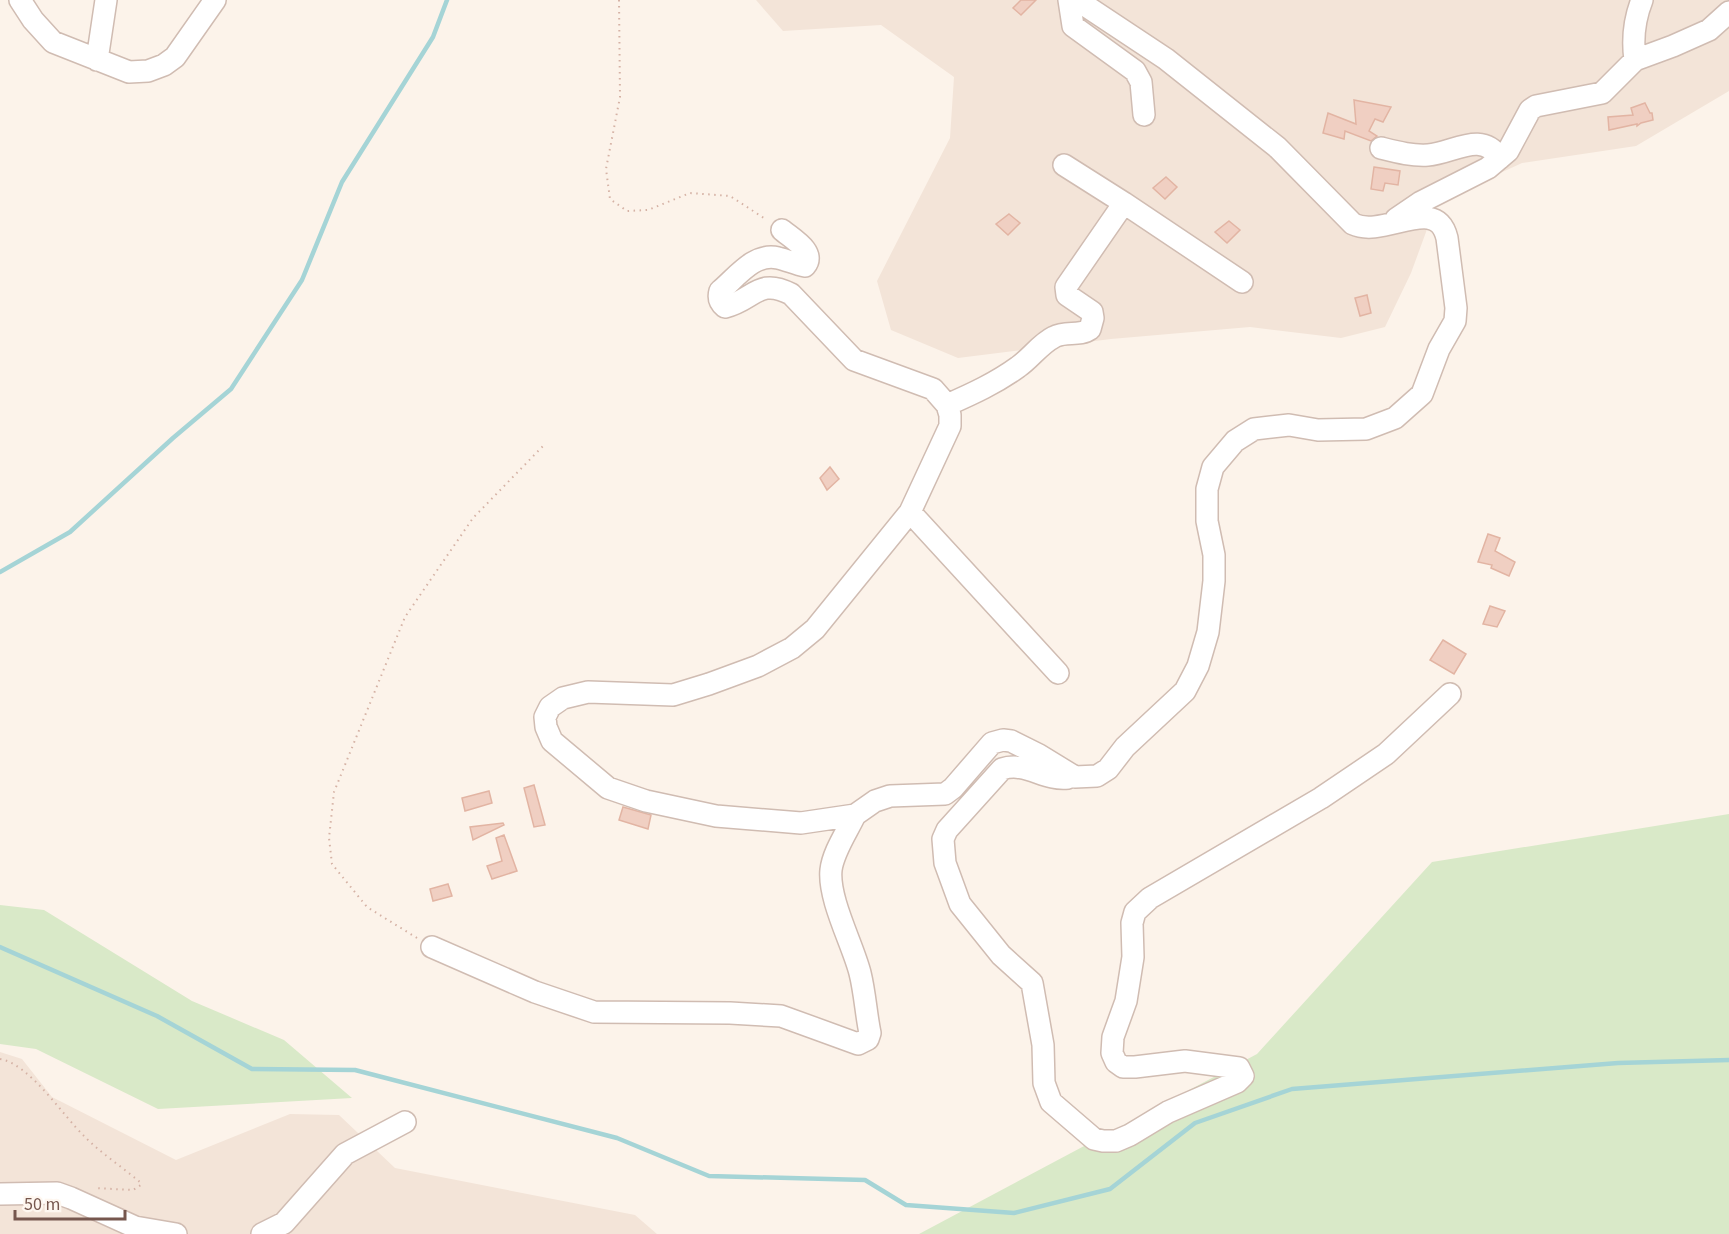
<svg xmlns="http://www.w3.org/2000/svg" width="1729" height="1234" viewBox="0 0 1729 1234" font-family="'Source Sans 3',sans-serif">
<rect width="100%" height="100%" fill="#fcf3ea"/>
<!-- residential -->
<path fill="#f3e4d8" d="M756,0H1729V91L1636,146L1522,163L1437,202L1411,273L1385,327L1341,338L1250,327L1111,339L958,358L891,330L877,281L950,138L954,77L881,25L783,31Z
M0,1052L22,1059L52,1097L176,1160L290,1114L339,1115L395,1168L635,1215L657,1234H0Z"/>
<!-- green -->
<path fill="#d9e9c8" d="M1729,814V1234H919L1257,1054L1432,862Z
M0,905L44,910L192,1001L284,1040L352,1098L158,1109L36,1049L0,1044Z"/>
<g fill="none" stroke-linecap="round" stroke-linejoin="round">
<!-- stream -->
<path stroke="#a5d4d6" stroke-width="4.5" d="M0,572L70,532L173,438L231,389L302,280L342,182L433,37L447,0
M0,947L157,1016L252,1069L355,1070L617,1138L709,1176L865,1180L906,1205L1014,1213L1110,1189L1195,1123L1292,1089L1618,1063L1729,1060"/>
</g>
<!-- building -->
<path fill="#f0cfc2" stroke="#e2b4a3" stroke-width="1.5" d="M1021,0H1036L1021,15L1013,8Z
M1354,100L1391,107L1383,122L1375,119L1369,131L1377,136L1371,141L1345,131L1344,139L1323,133L1328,113L1356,124Z
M1645,103L1650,113H1652L1653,120L1641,123L1637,126V124L1609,130L1608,117L1633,115L1631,108Z
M1374,167L1400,171L1398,185L1385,183L1383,191L1371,189Z
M1166,177L1177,187L1165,199L1153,188Z
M1009,214L1020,223L1008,235L996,224Z
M1229,221L1240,230L1227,243L1215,232Z
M1367,295L1371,313L1360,316L1355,298Z
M830,467L839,479L827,490L820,478Z
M1488,534L1500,538L1495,551L1515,562L1509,576L1491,568L1492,565L1478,562Z
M1490,606L1505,611L1497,627L1483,624Z
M1443,640L1466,654L1454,674L1430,660Z
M534,785L545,825L534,827L524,788Z
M489,791L492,803L465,811L462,798Z
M623,807L651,815L648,829L619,820Z
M503,823L504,825L473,840L470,827Z
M504,835L517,871L492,879L487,866L502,861L496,838Z
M448,884L452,896L433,901L430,889Z"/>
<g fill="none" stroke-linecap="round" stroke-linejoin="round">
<!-- minor casing -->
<g stroke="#d0bcb2" stroke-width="24">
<path id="minor" d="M20,0L33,20L53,42L129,72L148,71L164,65L175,57L215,0
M1069,0L1073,26L1135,71L1141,82L1144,115
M97,60L106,0
M1635,60C1632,38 1634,20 1642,0
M1381,148C1397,152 1412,156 1428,155C1454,153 1481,130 1500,158
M1064,165L1124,203
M1396,219L1421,202L1488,168L1508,151L1530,110L1536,106L1602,93L1635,60L1673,46L1709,30L1729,12
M782,230C791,238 817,252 805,266C795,264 787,260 778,258C754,252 736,278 720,291C718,298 719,302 725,307C754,300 758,277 791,294L854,360L933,389L947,405L950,415V426L910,512L815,629L792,648L758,666L709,684L673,695L588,692L563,698L550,707L545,717L546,727L552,741L608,788L646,801L716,816L801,823L855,815L875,801L890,796L945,794L953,788L992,743L1003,740L1011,741L1039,755L1075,777L1097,776L1108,769L1125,747L1185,691L1198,666L1208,632L1214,581V555L1207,521V489L1213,467L1235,441L1254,429L1289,425L1318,430L1366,429L1395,418L1422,394L1439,349L1455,321L1456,308L1447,238C1436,193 1385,239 1353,224L1277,147L1166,59L1077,0
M947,405C972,394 996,383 1018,367C1031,358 1040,344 1054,337C1066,330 1079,337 1090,329L1093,318L1092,312L1067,295L1066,287L1124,203L1242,282
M910,512L1058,673
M1068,778C1044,781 1026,761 1002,769L947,830L943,839L945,863L960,904L1001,955L1032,983L1043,1045L1044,1083L1051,1102L1094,1139L1103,1141H1116L1130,1135L1168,1112L1237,1082L1243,1076L1239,1068L1185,1061L1135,1067H1123L1116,1062L1112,1053L1113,1037L1126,1001L1133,957L1132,923L1135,912L1150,898L1321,798L1386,754L1450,694
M432,947L535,992L594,1012L730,1013L781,1016L858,1044L868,1039L870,1033C866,1014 865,993 860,973C853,945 828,899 831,870C833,852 847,832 855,815
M0,1194L57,1193L71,1198L135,1227L176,1234
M262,1234L284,1223L345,1154L405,1122"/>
</g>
<!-- path -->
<path stroke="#d5b2a5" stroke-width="2" stroke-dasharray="1.5 4.5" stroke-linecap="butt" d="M619,0L620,97L606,169L610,199L627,211L648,210L690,193L730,196L767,220
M417,938L367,907L332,864L329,838L334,792L405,617L473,518L544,445
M0,1059C30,1064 63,1116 85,1137C102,1154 122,1167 140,1182L141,1185L133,1190L94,1188"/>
<!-- minor -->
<use href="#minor" stroke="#fff" stroke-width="21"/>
</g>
<!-- scale -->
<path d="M15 1210v9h110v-9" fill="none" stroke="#76574e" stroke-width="3"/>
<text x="24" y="1210" font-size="18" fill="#76574e" stroke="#fef7f0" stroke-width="4.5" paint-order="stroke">50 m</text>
</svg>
